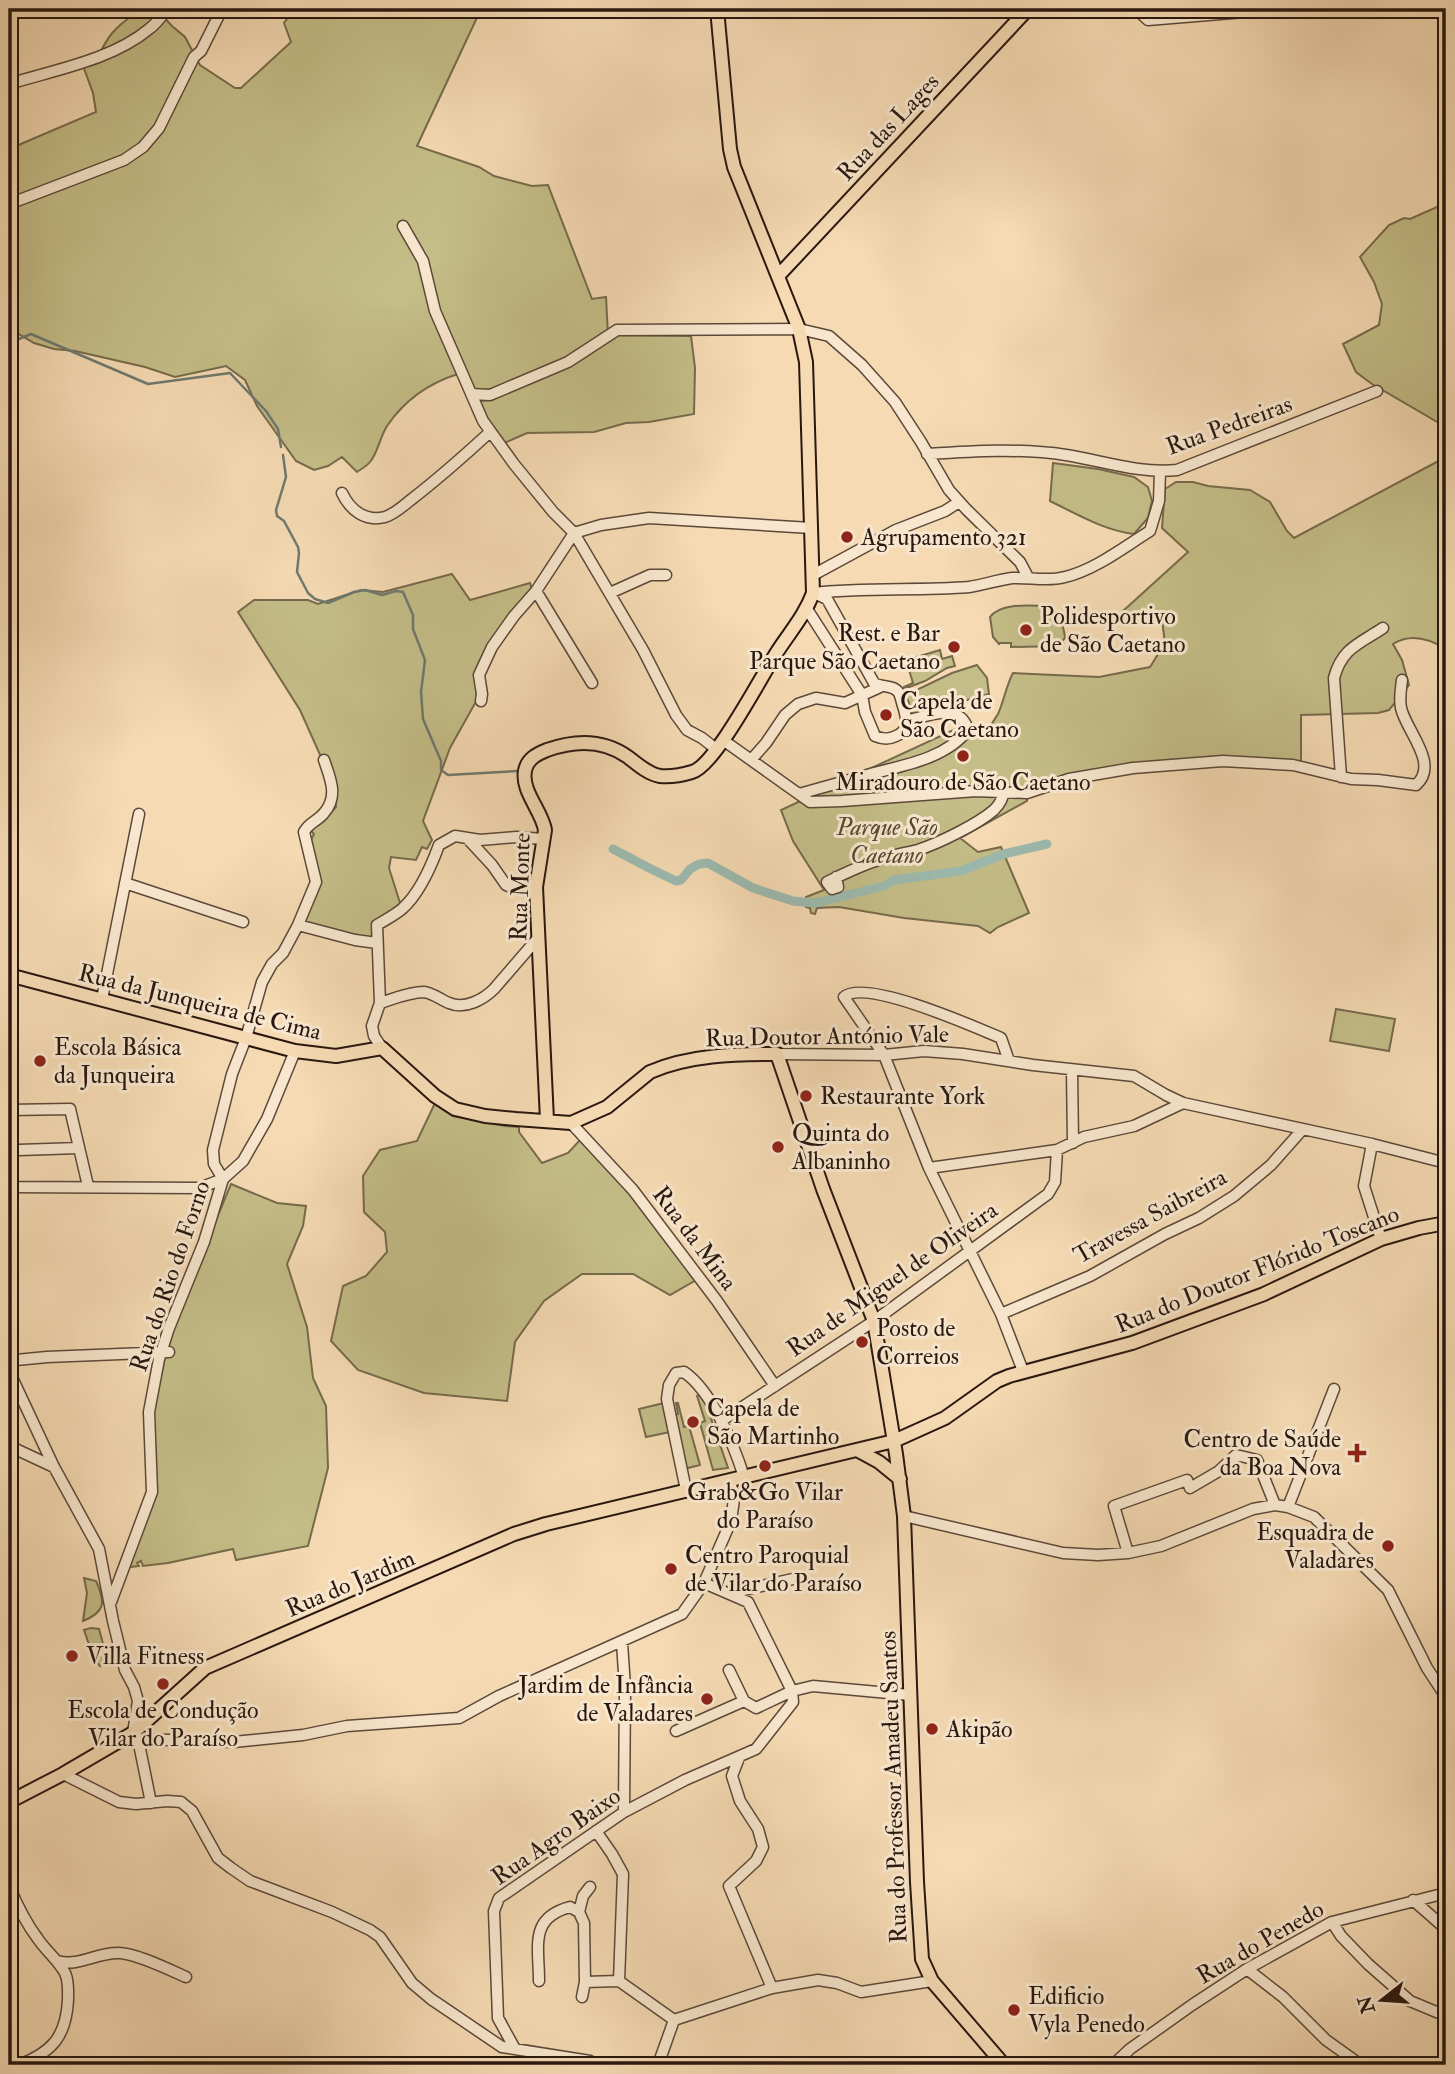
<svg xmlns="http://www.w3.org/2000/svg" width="1455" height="2074" viewBox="0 0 1455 2074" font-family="'IM FELL Double Pica',serif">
<rect width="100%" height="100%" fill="#f5dab3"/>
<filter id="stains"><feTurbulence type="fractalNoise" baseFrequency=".00286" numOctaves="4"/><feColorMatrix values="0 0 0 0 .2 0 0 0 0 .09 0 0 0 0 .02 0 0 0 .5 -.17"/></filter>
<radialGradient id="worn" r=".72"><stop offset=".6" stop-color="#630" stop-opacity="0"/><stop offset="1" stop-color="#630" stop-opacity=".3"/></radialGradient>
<!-- green -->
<path fill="#c4bd87" stroke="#766a4c" stroke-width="2" d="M294,9H481L417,146L479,167L494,176L532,186L548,185L592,299L606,297L608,335L691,336L695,368L694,414L649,422L626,423L594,432L527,433L502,444L458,374C429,383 404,401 387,426C380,437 378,452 370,462C367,466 361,469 357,472L342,457L328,466L314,470L296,461L257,406L245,380L226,366L175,377L145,367L75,351L54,349L34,343L12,330L9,331V149L96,112L93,93L83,66L96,62C107,36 114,28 137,12L161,14L172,26L185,37L200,65L235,88H241L291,42L284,23Z
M1446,203V427L1372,384L1356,372L1343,344L1379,325L1382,304L1374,282L1360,257L1389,225L1404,218L1410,219Z
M1446,457V649C1430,639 1410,633 1393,644L1402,660L1409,685L1389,710L1378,713L1301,715V762L1223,761L1133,768L1027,793V801L960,838L978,852L1001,847L1029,913L998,927L990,933L978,926L904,918L839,907L817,908L815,914L811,913L810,908L806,907V897L824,890L793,841L781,810L962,726L988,735C989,726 993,722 998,714C1004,701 1006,686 1013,673L1099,677L1150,667L1165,643L1162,620L1123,611L1188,552L1162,528L1165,489L1176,482H1193L1208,486L1250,490L1270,502L1287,531L1294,538Z
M1053,463L1098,469L1134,477L1148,487L1152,501L1148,518L1134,534C1103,530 1077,514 1050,501Z
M452,574L470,600L530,583L532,590L483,657L478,698L450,748L423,821L432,840L427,849L422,847L416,860L391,857L389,868L401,906L391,913L374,939L370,940L301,923L319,883L310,842L314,834L310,830L324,821L336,807L334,786L300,710L238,612L254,600H308L318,604L361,590L383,592Z
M1048,606C1058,614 1064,625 1065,638L1058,646L1011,647V643H1000L999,644L993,637L990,617C1001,602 1031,606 1048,606Z
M940,650L942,659L952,656L955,666L947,668L925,681L904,689V687L913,683L909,670L913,668L910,659Z
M977,665L987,678L989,694L913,715L906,695L952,673Z
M1336,1009L1395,1019L1389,1051L1330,1041Z
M436,1101L453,1116L505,1126L519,1127V1132L542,1163L568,1153L582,1138L612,1170L698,1279L670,1295L633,1274H582L544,1301L515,1342L507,1401L424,1393L358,1370L331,1341L343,1286L366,1276L387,1252L385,1232L364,1212L363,1176L380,1150L417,1141Z
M231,1184L277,1203L306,1206L303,1226L287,1264L307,1327L313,1378L326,1406L328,1468L308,1546L236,1560L233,1549L168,1563L143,1566L141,1561L137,1563L139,1566L130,1567L137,1538L153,1504L157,1486L153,1414L167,1348L183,1299Z
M700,1395L706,1404L728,1468L713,1470L700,1423L705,1421L697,1396Z
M664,1403L670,1432L646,1437L639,1409Z
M676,1403H678L684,1427L689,1426L700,1465L684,1469L672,1416L678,1414Z
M84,1578L96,1581C106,1603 105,1612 83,1621L87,1593Z
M91,1628L99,1629L108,1662L100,1666L94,1659L84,1630Z"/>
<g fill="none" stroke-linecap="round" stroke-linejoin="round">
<!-- stream -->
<path stroke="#6e796f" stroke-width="2.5" d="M9,343L31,334L148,384L230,373L266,411L278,429L281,447
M283,455L286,477L276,510L277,516L284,521L298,547L299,553L297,572L308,593L315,599L328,603L354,592L365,590L382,595L396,591L403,592L413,615V629L425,660L421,692L423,719L441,761V770L448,775L517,771"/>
<!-- canal -->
<path stroke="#9cbaaf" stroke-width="9" d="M613,849L651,869L676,881L681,880L690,869L699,864L708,863L753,888L793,901L816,903L884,886L894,880L961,871L1004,854L1047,844"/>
<!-- minor casing -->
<g stroke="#5c4839" stroke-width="13">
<path id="minor" d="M1136,9L1148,20L1280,9
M9,84C54,70 112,60 149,29C156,24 162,16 167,9
M9,204L124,160L143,147L159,128L194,57L201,51L222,9
M403,226L423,261L435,311L483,421L514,464L553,512L574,533L643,650L676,715L687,730L702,738L716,749
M471,394L490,395L568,362L617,330L799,329L829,336L862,365L895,402L921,442L949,490L966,509L1020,562L1028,577
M927,454C974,451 1020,448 1066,455C1103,461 1140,474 1177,470L1377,391
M342,493C350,510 365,522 385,517C395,514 404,505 412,499C439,478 465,455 490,432
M813,575L896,530L945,511L959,502
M536,591L592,683
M610,593L650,575H666
M813,593C865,587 917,591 969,587C983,585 997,580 1012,578C1030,577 1047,582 1065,577C1095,570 1124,547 1150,531L1159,501L1160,472
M807,609L862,695L865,712L875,736C882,739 888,740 896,736C909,731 907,721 904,709C902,704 901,697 899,693C893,684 882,688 874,683L827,599L814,593
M481,701L482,694L479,675L492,647L514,616L536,591L574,533L601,525L649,518L811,528
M723,740L810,802L842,801L976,791L1027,793L1069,779L1133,768L1223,761L1293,765L1351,779L1378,780L1416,785C1440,764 1406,731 1401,708C1399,698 1401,689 1402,680
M751,760L766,743L785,715L798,704L816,698L845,703L880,687
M1341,777L1334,678C1342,648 1359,644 1383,628
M799,794C824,787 849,780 874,773C906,765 946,758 968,730C960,701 927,716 907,721
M468,839L492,865L506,885L513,888L524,886L536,887
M836,877L838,887L832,889L827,882C845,873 862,865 881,859C893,855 906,853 918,850C939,843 978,824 994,810C1000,804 1003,799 1004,791
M125,883L243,922
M298,925L355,940L377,943
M102,999L139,814
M380,1003C393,999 409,992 424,992C433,993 441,1000 449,1003C465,1010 484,999 494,989L538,938
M382,1048L374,1036L372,1026L380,1003L377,925C385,920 395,915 402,909C420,893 431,867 439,845L455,836L480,840L516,837L544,839
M777,1054L884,1055L924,1051L963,1054L1033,1065L1134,1076L1166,1095L1183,1103L1372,1144L1446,1163
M1009,1061L1001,1038C975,1027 865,978 844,997L884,1055L929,1168L1001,1314L1023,1371
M1072,1070L1073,1143
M9,1110L70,1109L88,1186
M1446,1115V1129
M571,1123L633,1190L717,1301L775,1386
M1372,1144L1364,1186L1381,1239
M19,1150L79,1148
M9,1168L14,1187
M929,1168L1057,1150L1084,1137L1134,1126L1183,1103
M223,1179L214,1164L213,1150L232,1074L246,1038L262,982L272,964L283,953L298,925L316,882L304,832C309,822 318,821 324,813C339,796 330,778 324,760
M9,1187L199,1188L223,1179
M1001,1314L1090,1276L1165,1234L1199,1218L1234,1196L1271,1165L1302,1130
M9,1363L16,1360L47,1357L169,1352
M9,1371L54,1467L99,1549L113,1621L125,1670L134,1687L138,1701L133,1733L138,1739L151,1803
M721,1421L874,1321L1048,1194L1055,1182L1057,1150
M9,1446L54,1467
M686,1490L667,1399L669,1385L676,1373L684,1372C712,1391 734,1445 744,1477
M1288,1507L1334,1389
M904,1516L1063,1553L1098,1555L1128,1553L1161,1546L1253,1509L1275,1505L1288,1507L1314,1517L1388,1590L1427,1668L1446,1697
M1128,1553L1114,1506L1187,1480L1190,1488L1219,1471L1236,1455L1257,1460L1275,1505
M730,1593L802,1577
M111,1602L152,1492L149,1412L159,1359L169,1328L204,1242L223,1179L243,1161L267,1119L295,1051
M622,1643L625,1687L624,1812
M729,1670L744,1701
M676,1731L744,1701L756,1708L792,1691L813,1686L910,1695
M138,1739L234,1742L303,1735L347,1726L459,1718L499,1696L682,1614L704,1583L731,1521L734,1499L730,1480
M739,1758L732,1776L740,1801L758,1829L763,1847L756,1861L729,1886L772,1988
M63,1774L119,1802L136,1804L167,1801L181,1802L192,1811L218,1858L231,1868L250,1881L332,1912L370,1930L380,1937L412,1983L431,1999L502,2047L590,2061L595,2065
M596,1831L612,1854L623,1874L619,1981
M9,1886C17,1905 25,1922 38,1939C46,1951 58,1960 65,1973C69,1981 68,1991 68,2000C66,2037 52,2052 19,2065
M1413,1900L1446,1929
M1332,1922L1341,1936L1368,1964L1410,2001L1446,2016
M57,1961C79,1967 96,1953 117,1953C134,1952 170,1970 186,1977
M1247,1969L1283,1997L1326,2040L1361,2065
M539,1981C539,1946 529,1918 570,1907L579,1912
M619,1981L674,2020
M585,1982L619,1981
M582,1997L585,1982L584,1923L579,1912L583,1896L590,1887
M674,2020L772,1988L818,1980L837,1983L861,1992L932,1981
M515,2049L498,2018L494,1911L499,1898L624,1812L685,1780L756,1749L793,1702L792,1691L748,1602L704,1583
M658,2065L674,2020
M1113,2065L1130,2049L1192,2005L1247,1969L1332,1922L1446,1893"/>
</g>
<!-- major casing -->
<g stroke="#291710" stroke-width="16">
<path id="major" d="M779,275L1028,9
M9,975L295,1051L336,1056L382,1048L435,1096L455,1109L485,1116L516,1119L571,1123L607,1107L650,1072C689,1055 734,1054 777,1054L823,1189L874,1321L896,1454L904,1516L917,1882L922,1959L932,1981L1004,2065
M547,1120L536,887L545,830C542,811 521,791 525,771C527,759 537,754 547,750C575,740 603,739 628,757C637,764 648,774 660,776C669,777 682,775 692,772C715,766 762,675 777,652C790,632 805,615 813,593L806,362L799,329L734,167L730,149L717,9
M857,1450L879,1462L900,1479
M9,1802L63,1774L133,1733L205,1668L514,1534L546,1524L894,1441L945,1418L997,1381L1009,1376L1132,1343L1264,1294L1381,1239L1419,1228L1446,1223"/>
</g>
<!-- minor -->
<use href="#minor" stroke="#f8e7ce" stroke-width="10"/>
<!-- major -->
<use href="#major" stroke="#f5dab3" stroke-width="12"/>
</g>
<!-- markers -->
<g fill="#8f2418" stroke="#f8e7ce" stroke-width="2.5">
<circle cx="847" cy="537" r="7"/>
<circle cx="1026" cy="630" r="7"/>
<circle cx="954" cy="647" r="7"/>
<circle cx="886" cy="715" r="7"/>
<circle cx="963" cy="756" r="7"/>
<circle cx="40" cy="1061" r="7"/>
<circle cx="806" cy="1096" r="7"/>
<circle cx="778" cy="1147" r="7"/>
<circle cx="862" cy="1342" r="7"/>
<circle cx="693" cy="1422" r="7"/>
<path d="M1353.5 1442.5h7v7h7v7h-7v7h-7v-7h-7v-7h7z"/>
<circle cx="765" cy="1466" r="7"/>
<circle cx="1388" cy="1546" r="7"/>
<circle cx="671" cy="1569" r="7"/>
<circle cx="72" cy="1656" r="7"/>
<circle cx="163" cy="1684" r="7"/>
<circle cx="707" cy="1699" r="7"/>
<circle cx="932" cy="1729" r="7"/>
<circle cx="1014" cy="2010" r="7"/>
</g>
<g text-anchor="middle" stroke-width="6" stroke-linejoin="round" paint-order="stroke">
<!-- street labels -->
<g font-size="24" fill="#291710" stroke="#f8e7ce">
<text transform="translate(888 127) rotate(-47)" y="8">Rua das Lages</text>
<text transform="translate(1229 425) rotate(-20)" y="8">Rua Pedreiras</text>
<text transform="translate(520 887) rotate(-88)" y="8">Rua Monte</text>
<text transform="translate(200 1002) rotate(14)" y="8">Rua da Junqueira de Cima</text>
<text transform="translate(827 1036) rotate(-1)" y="8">Rua Doutor António Vale</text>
<text transform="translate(1150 1216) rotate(-29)" y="8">Travessa Saibreira</text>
<text transform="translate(695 1238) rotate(53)" y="8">Rua da Mina</text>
<text transform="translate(1257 1269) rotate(-22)" y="8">Rua do Doutor Flórido Toscano</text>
<text transform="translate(170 1276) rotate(-71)" y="8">Rua do Rio do Forno</text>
<text transform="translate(892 1279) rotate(-35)" y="8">Rua de Miguel de Oliveira</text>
<text transform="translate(350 1583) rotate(-23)" y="8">Rua do Jardim</text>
<text transform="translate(893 1787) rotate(-92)" y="8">Rua do Professor Amadeu Santos</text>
<text transform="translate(556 1836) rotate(-35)" y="8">Rua Agro Baixo</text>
<text transform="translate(1260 1942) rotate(-30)" y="8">Rua do Penedo</text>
</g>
<!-- poi labels -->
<g font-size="24" fill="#291710" stroke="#f8e7ce" text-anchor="start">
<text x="861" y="545">Agrupamento 321</text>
<text x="1040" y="624">Polidesportivo<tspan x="1040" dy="28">de São Caetano</tspan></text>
<text x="940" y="641" text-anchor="end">Rest. e Bar<tspan x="940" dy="28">Parque São Caetano</tspan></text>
<text x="900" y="709">Capela de<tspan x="900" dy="28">São Caetano</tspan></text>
<text x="963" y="790" text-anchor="middle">Miradouro de São Caetano</text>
<text x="54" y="1055">Escola Básica<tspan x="54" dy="28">da Junqueira</tspan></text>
<text x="820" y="1104">Restaurante York</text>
<text x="792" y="1141">Quinta do<tspan x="792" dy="28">Albaninho</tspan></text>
<text x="876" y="1336">Posto de<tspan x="876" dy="28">Correios</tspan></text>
<text x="707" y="1416">Capela de<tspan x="707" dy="28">São Martinho</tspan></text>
<text x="1341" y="1447" text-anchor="end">Centro de Saúde<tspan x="1341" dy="28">da Boa Nova</tspan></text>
<text x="765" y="1500" text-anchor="middle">Grab&amp;Go Vilar<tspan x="765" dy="28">do Paraíso</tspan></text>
<text x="1374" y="1540" text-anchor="end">Esquadra de<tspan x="1374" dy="28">Valadares</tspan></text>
<text x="685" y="1563">Centro Paroquial<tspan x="685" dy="28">de Vilar do Paraíso</tspan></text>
<text x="86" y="1664">Villa Fitness</text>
<text x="693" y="1693" text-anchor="end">Jardim de Infância<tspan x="693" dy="28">de Valadares</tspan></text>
<text x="163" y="1718" text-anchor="middle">Escola de Condução<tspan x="163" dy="28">Vilar do Paraíso</tspan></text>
<text x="946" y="1737">Akipão</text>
<text x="1028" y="2004">Edificio<tspan x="1028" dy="28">Vyla Penedo</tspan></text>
</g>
<!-- park labels -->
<g font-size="24" font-style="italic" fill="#584934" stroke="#f8e7ce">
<text x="887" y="835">Parque São<tspan x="887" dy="28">Caetano</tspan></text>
</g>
</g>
<!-- margin -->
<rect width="1455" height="2074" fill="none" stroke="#f5dab3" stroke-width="35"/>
<rect x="10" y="10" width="1434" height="2053" fill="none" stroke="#291710" stroke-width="3.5"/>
<rect x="18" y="18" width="1420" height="2039" fill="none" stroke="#291710" stroke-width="2"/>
<!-- north arrow -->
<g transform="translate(1382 2000) rotate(253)" stroke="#f8e7ce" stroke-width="5" paint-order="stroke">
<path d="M0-5L12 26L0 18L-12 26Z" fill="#291710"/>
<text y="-10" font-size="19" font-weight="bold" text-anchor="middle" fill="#291710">N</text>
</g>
<rect width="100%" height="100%" filter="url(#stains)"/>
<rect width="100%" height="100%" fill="url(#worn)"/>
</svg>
